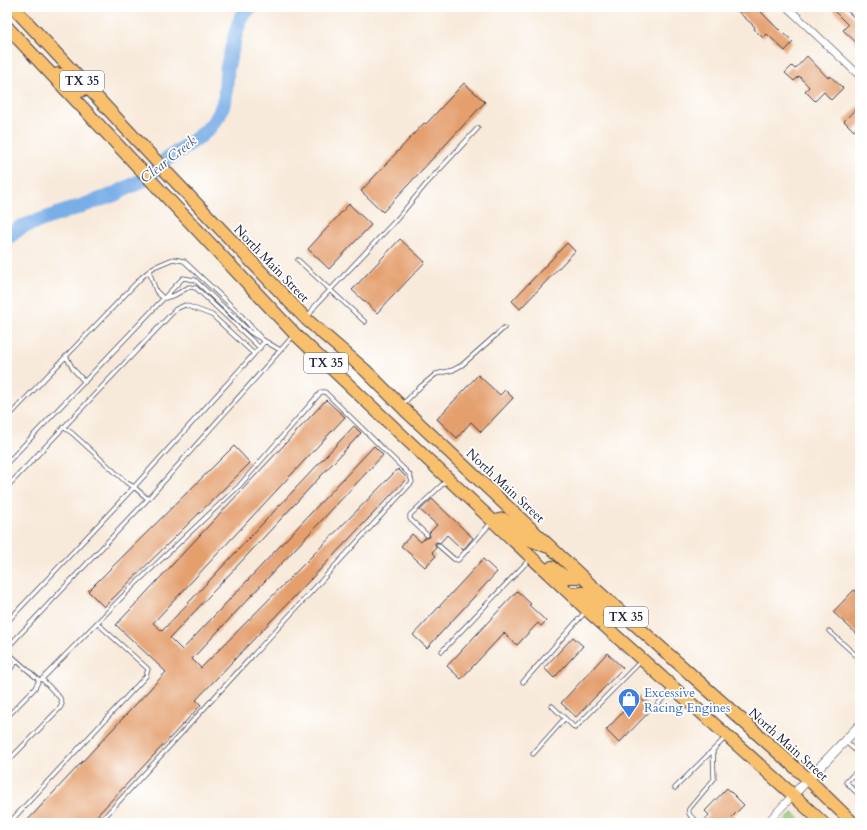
<svg xmlns="http://www.w3.org/2000/svg" width="867" height="830" viewBox="0 0 867 830" font-family="Cardo,serif">
<rect width="100%" height="100%" fill="#fff"/>
<filter id="ink" filterUnits="userSpaceOnUse"><feTurbulence type="fractalNoise" baseFrequency=".025" numOctaves="2"/><feDisplacementMap in="SourceGraphic" scale="8" xChannelSelector="R" yChannelSelector="G"/><feConvolveMatrix kernelMatrix="1 2 1 2 8 2 1 2 1" color-interpolation-filters="sRGB"/></filter>
<filter id="wash" filterUnits="userSpaceOnUse"><feTurbulence type="fractalNoise" baseFrequency=".012" numOctaves="4" result="noise"/><feDisplacementMap in="SourceGraphic" scale="16" xChannelSelector="R" yChannelSelector="G"/><feGaussianBlur stdDeviation="0.9" result="paint"/><feColorMatrix in="noise" values="0 0 0 0 0 0 0 0 0 0 0 0 0 0 0 0 0 1.4 0 .05"/><feComposite in="paint" operator="in"/></filter>
<g filter="url(#wash)">
<rect width="100%" height="100%" fill="#f8eada"/>
<!-- green -->
<path fill="#a0d98c" stroke="#617e64" d="M793,813L804,823H783Z"/>
<g fill="none" stroke-linecap="round" stroke-linejoin="round">
<!-- river -->
<path stroke="#7aaee7" stroke-width="15" d="M7,238L21,227L113,195L147,178L167,159L199,137L210,127L219,115L225,99L227,68L237,29L242,16L250,7"/>
</g>
<g id="blocks">
<!-- building -->
<path fill="#e49f6d" d="M733,7H756L779,30L780,29L793,42L785,51L767,34L763,38L754,29L755,27Z
M830,7H843L858,21L854,25L860,31V46L843,30L848,25Z
M807,56L828,78L830,76L843,88L831,100L824,92L815,101L805,91L809,87L799,76L794,81L785,73L792,66L795,69Z
M464,83L485,102L383,212L361,191L424,123L426,124Z
M860,104V124L854,131L844,121Z
M349,204L371,225L329,269L308,249Z
M400,239L425,262L377,313L352,290Z
M567,243L575,251L520,309L512,301Z
M478,375L500,395L505,390L513,398L481,432L471,422L457,438L437,419Z
M326,400L345,417L153,623L162,631L354,426L361,433L170,638L182,650L374,446L383,455L192,659L201,668L398,469L407,478L196,700L201,705L90,823H25L166,672L116,625Z
M234,446L250,463L104,607L88,591Z
M432,499L473,538L463,550L447,535L440,543L437,542L435,543L436,548L432,552L436,556L425,567L401,546L412,534L421,542L425,538L430,537L429,533L437,525L420,510Z
M483,559L497,572L427,648L413,635Z
M854,590L860,595V637L833,612Z
M517,591L531,604L529,605L546,621L541,626L538,623L517,645L504,633L461,679L447,666Z
M573,637L583,646L554,678L544,668Z
M607,653L623,668L576,717L561,703Z
M638,696L652,709L619,743L606,730Z
M727,788L744,805L732,817L738,823H702L709,815L705,811Z"/>
</g>
</g>
<g filter="url(#ink)">
<use href="#blocks" fill-opacity="0" stroke="#424053" stroke-width="1"/>
<g fill="none" stroke-linecap="round" stroke-linejoin="round">
<!-- service casing -->
<g stroke="#424053" stroke-width="5">
<path id="service" d="M298,260L365,322
M149,271L156,291L163,298
M165,298L175,295L189,287L196,288L260,348
M308,317L315,306L397,219L427,183L478,128
M254,354L265,341L280,350
M66,356L73,369L85,382
M403,404L420,387L436,374L453,370L462,365L504,328
M7,418L142,277L154,267L173,259L184,261L238,312L260,337
M63,427L72,433L127,483L134,487L148,499
M7,463L183,278L195,280L250,332L265,341
M7,487L176,309L185,305L212,315L254,354L134,487L7,622
M427,535L410,519V515L447,480
M438,545L454,559L458,560L491,523
M829,631L860,659
M7,648L148,499L294,335
M442,651L530,559
M7,652L39,680L42,679L131,588L239,486L321,392H325L410,475L412,482L99,823
M7,673L17,661
M523,682L586,611
M658,704L671,689
M552,706L575,728L641,661
M7,717L35,688L39,680
M845,741L860,755
M533,754L565,718
M7,762L60,708L62,704L60,698L42,679
M860,768L846,782L860,796
M675,788L726,737
M9,823L146,676L148,669L97,623
M699,823C695,819 687,816 689,809L714,779L713,750"/>
</g>
<!-- minor casing -->
<g stroke="#424053" stroke-width="8">
<path id="minor" d="M787,7L860,76
M767,823L793,795"/>
</g>
<!-- tertiary casing -->
<g stroke="#424053" stroke-width="10">
<path id="tertiary" d="M793,795L860,725"/>
</g>
<!-- primary casing -->
<g stroke="#424053" stroke-width="14">
<path id="primary" d="M13,7L172,178L307,320L365,370L408,413L593,587L809,780L853,823
M7,27L295,334L587,610L793,795L823,823
M54,77L58,74L66,76L81,91
M495,521L503,519L527,539L548,547
M552,567L565,577H582
M570,594L583,593L599,607L621,617"/>
</g>
<!-- service -->
<use href="#service" stroke="#fff" stroke-width="3.5"/>
<!-- minor -->
<use href="#minor" stroke="#fff" stroke-width="7"/>
<!-- tertiary -->
<use href="#tertiary" stroke="#fff" stroke-width="9"/>
<!-- primary -->
<use href="#primary" stroke="#f8bf6c" stroke-width="12"/>
</g>
</g>
<!-- icons -->
<defs>
<g id="shop-pin" transform="scale(1.15)"><path d="M0 17L-7.5 6A9.5 9.5 0 1 1 7.5 6Z" fill="#3f7fe0" stroke="#fff"/><path d="M-5-2.5h2.3a2.7 3.5 0 0 1 5.4 0H5L5.5 6h-11ZM-1.5-2.5h3a1.5 2.3 0 0 0-3 0Z" fill="#fff"/></g>
</defs>
<g fill-rule="evenodd">
<use href="#shop-pin" x="629" y="699"/>
</g>
<g text-anchor="middle" stroke-width="3.5" stroke-linejoin="round" paint-order="stroke">
<!-- shield labels -->
<g fill="#fff" stroke="#646476" stroke-width="1">
<rect x="60" y="71" width="44" height="20" rx="3"/>
<rect x="304" y="353" width="44" height="20" rx="3"/>
<rect x="604" y="607" width="44" height="20" rx="3"/>
</g>
<g font-size="12" font-weight="bold" fill="#22223b">
<text x="82" y="85">TX 35</text>
<text x="326" y="367">TX 35</text>
<text x="626" y="621">TX 35</text>
</g>
<!-- street labels -->
<g font-size="13" fill="#22223b" stroke="#fff">
<text transform="translate(272 263) rotate(46)" y="5">North Main Street</text>
<text transform="translate(506 485) rotate(43)" y="5">North Main Street</text>
<text transform="translate(789 744) rotate(42)" y="5">North Main Street</text>
</g>
<!-- shop labels -->
<g font-size="13" fill="#366cbe" stroke="#fff" text-anchor="start">
<text x="644" y="697">Excessive<tspan x="644" dy="15">Racing Engines</tspan></text>
</g>
<!-- water labels -->
<g font-size="14" font-style="italic" fill="#455a80" stroke="#fff">
<text transform="translate(168 159) rotate(-38)" y="5">Clear Creek</text>
</g>
</g>
<!-- margin -->
<rect width="867" height="830" fill="none" stroke="#fff" stroke-width="24"/>
</svg>
